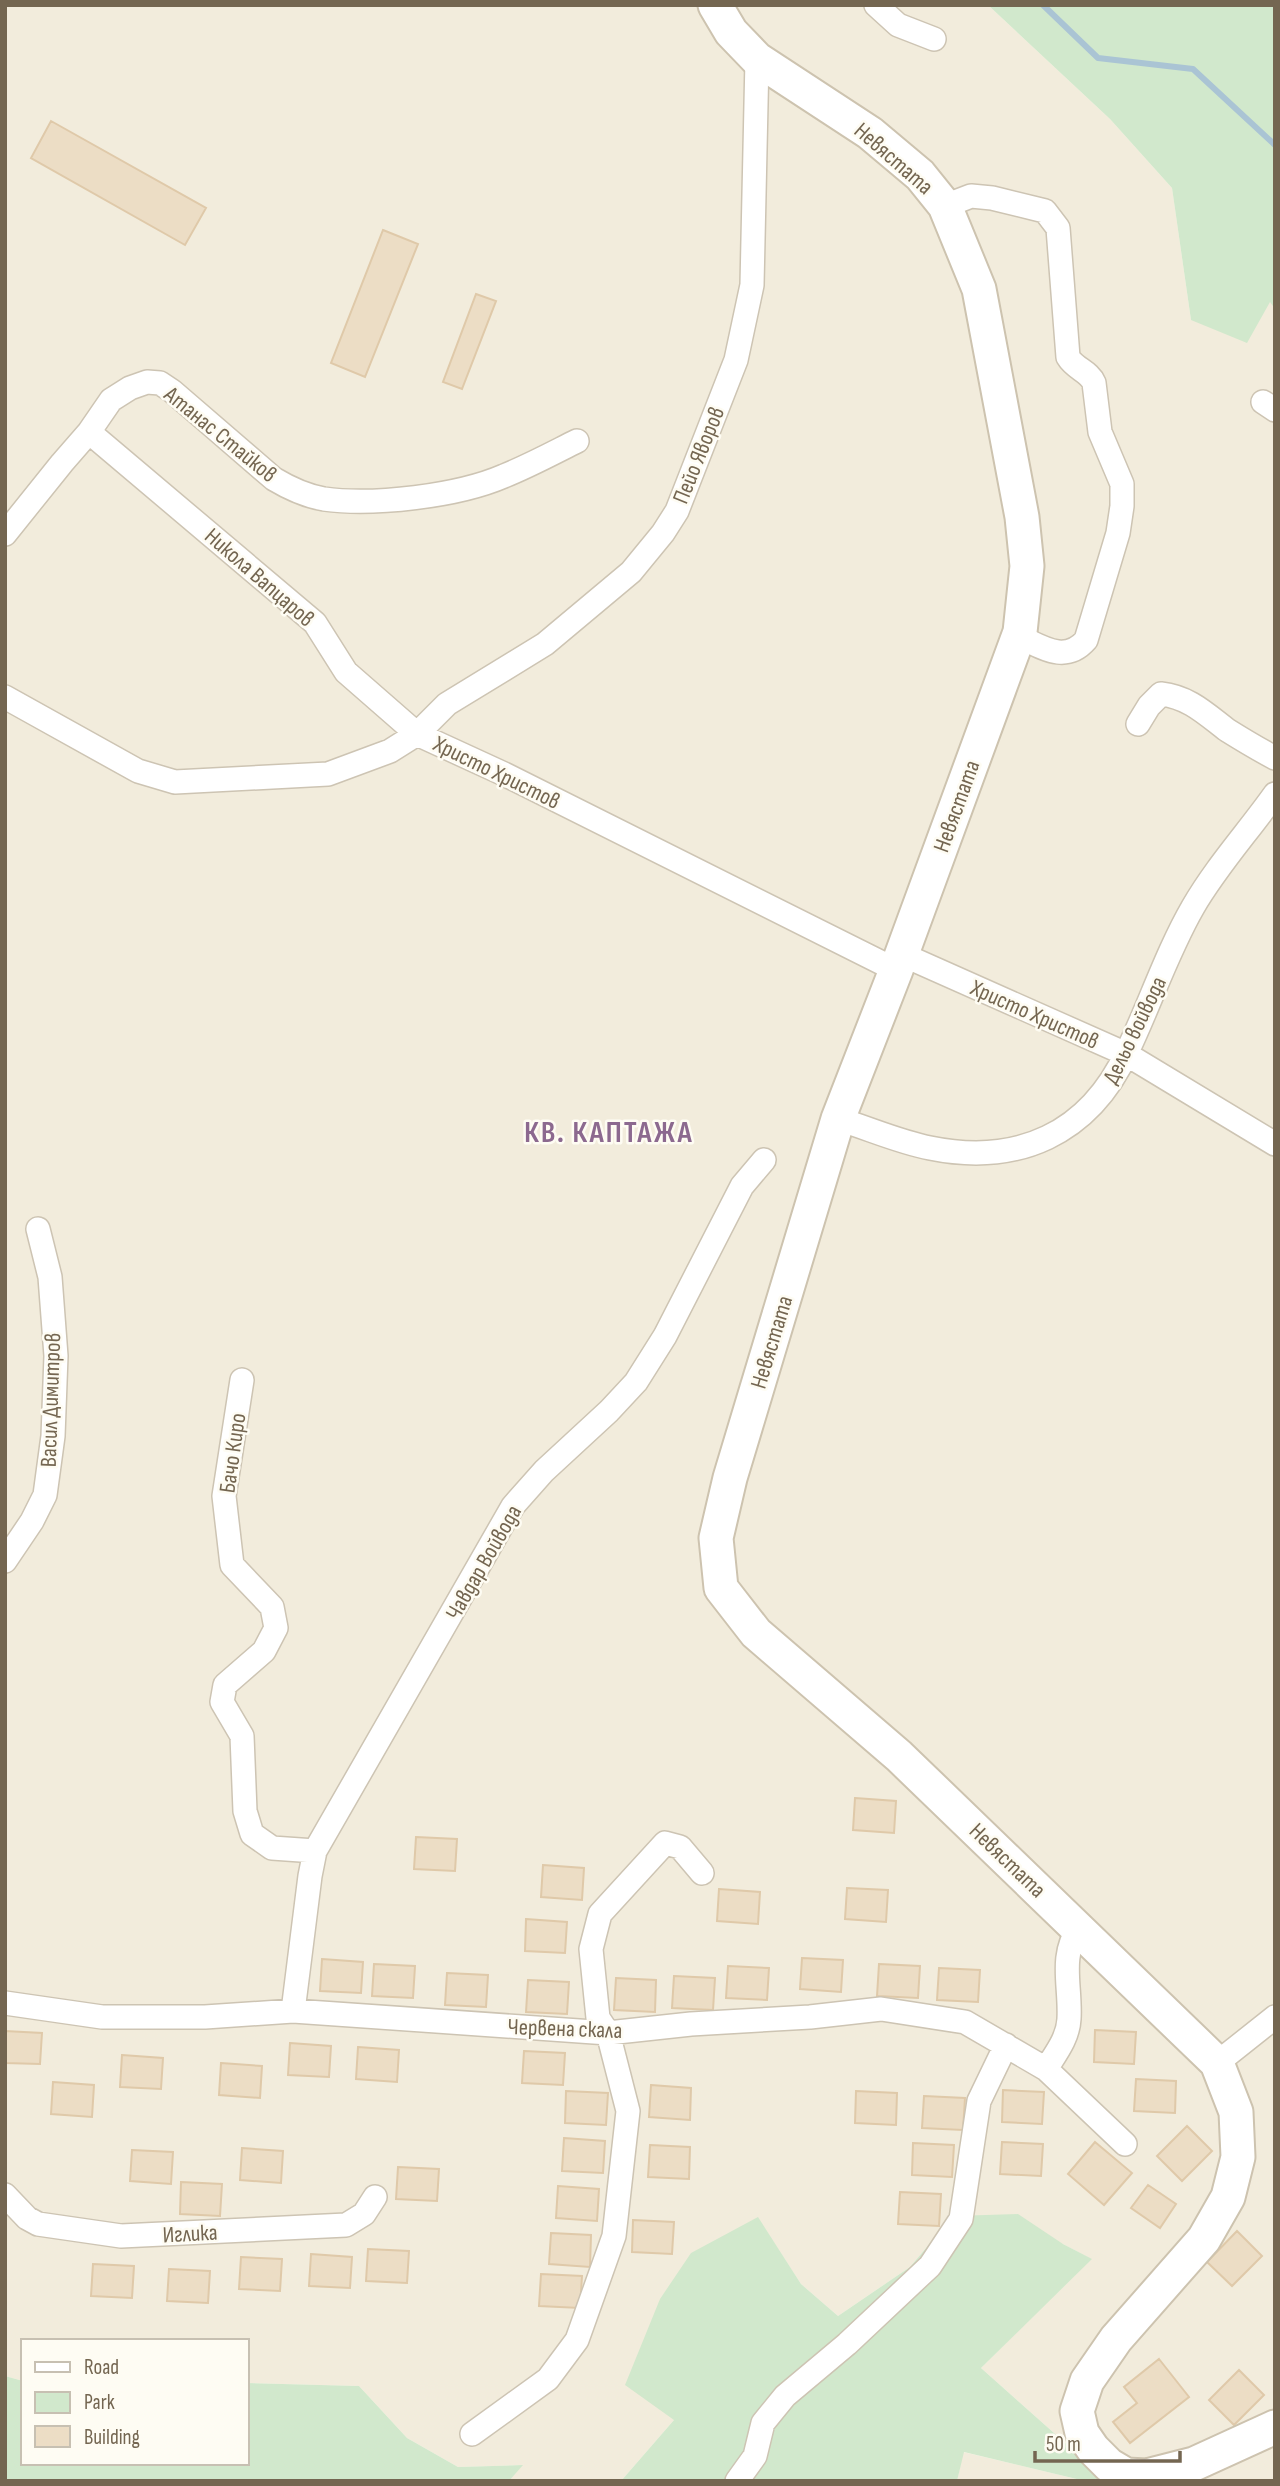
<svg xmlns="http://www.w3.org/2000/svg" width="1280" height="2486" viewBox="0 0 1280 2486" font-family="'Sofia Sans Condensed',sans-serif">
<rect width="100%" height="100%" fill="#fbf9ed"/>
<!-- residential -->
<path fill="#f2ecdc" d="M5,5H988L1110,119L1172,188L1191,320L1270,301L1275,309V2481H1108L981,2368L1091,2259L1063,2244L953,2216L910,2267L838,2316L801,2284L758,2218L674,2420L621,2481H509L522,2465L458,2467L407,2438L359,2386L247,2383V2341H23V2381L5,2376Z
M963,2452L1085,2481H957Z"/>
<!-- green -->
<path fill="#d1e8cc" d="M988,5H1275V309L1270,302L1247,343L1191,320L1172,188L1110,119Z
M1018,2214L1063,2244L1092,2259L981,2368L1108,2481H1085L964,2452L957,2481H621L674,2420L625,2385L660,2299L691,2253L758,2217L801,2284L838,2316L910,2267L953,2216Z
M5,2376L23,2381V2463H247V2383L359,2386L407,2438L458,2467L523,2465L509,2481H5Z"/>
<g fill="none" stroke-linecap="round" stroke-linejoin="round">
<!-- stream -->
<path stroke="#aac4d4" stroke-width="6" d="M1043,5L1098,58L1193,69L1275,145"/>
</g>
<!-- building -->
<path fill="#ecddc5" stroke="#dfc9a9" stroke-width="2" d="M51,121L206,208L185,245L31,158Z
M383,230L418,244L365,377L331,363Z
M476,294L496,301L462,389L443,382Z
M855,1798L896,1801L894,1833L853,1830Z
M416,1837L457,1839L455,1871L414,1869Z
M543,1865L584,1868L582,1900L541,1897Z
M847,1888L888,1890L886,1922L845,1919Z
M719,1889L760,1892L758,1924L717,1921Z
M526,1919L567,1922L565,1953L525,1951Z
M802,1958L843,1960L841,1992L800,1989Z
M322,1959L363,1962L361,1993L320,1991Z
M374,1964L415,1966L413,1998L372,1996Z
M879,1964L920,1966L918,1998L877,1996Z
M728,1966L769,1968L767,2000L726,1998Z
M939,1968L980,1970L978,2002L937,2000Z
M447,1973L488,1975L486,2007L445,2005Z
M674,1976L715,1978L713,2010L672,2008Z
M616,1978L656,1980L655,2012L614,2010Z
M528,1980L569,1982L567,2014L526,2012Z
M1095,2030L1136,2032L1134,2064L1094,2062Z
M5,2031L42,2033L40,2064L5,2063Z
M290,2043L331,2046L329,2077L288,2075Z
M358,2047L399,2050L397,2082L356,2079Z
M524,2051L565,2053L563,2085L522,2083Z
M122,2055L163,2058L161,2089L120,2087Z
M221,2063L262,2066L260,2098L219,2095Z
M1136,2079L1176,2081L1175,2113L1134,2111Z
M53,2082L94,2085L92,2117L51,2114Z
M651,2085L691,2088L690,2120L649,2117Z
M1003,2090L1044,2092L1042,2124L1002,2122Z
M566,2091L608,2093L606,2125L565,2123Z
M856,2091L897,2093L896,2125L855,2123Z
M924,2096L965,2098L963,2130L922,2128Z
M1187,2126L1212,2151L1182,2181L1157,2156Z
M564,2138L605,2141L603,2173L562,2171Z
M1002,2142L1043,2144L1041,2176L1000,2174Z
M1095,2142L1132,2173L1104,2205L1068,2174Z
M913,2143L954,2145L952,2177L912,2175Z
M650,2145L690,2147L689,2179L648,2177Z
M242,2148L283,2151L281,2183L240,2180Z
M132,2150L173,2152L171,2184L130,2181Z
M398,2167L439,2169L437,2201L396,2199Z
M181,2182L222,2184L220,2216L180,2214Z
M1148,2185L1176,2204L1160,2228L1131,2208Z
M558,2186L599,2189L597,2221L556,2218Z
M900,2192L941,2194L939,2226L898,2224Z
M633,2220L674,2222L672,2254L632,2252Z
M1237,2231L1262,2256L1232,2286L1207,2262Z
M551,2233L591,2235L590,2267L549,2264Z
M368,2249L409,2251L407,2283L366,2281Z
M311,2254L352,2257L350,2288L309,2286Z
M241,2257L282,2259L280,2291L239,2289Z
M93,2264L134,2266L132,2298L91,2296Z
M169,2269L210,2271L208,2303L167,2301Z
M541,2274L582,2276L580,2308L539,2306Z
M1159,2359L1189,2397L1130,2443L1113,2422L1137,2403L1124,2387Z
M1239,2370L1264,2395L1234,2425L1209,2400Z"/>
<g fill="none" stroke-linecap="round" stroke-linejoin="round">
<!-- street casing -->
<g stroke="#cdc4b3" stroke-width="26">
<path id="street" d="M876,5L898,25L934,39
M945,206L971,196L992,198L1045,211L1058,228L1068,357C1075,369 1089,371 1094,383L1100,432L1122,484V506L1118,533L1086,640C1065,664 1042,647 1018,636
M1263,402L1275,410
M89,432L315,623L346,672L417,734L504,774L896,970
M5,534L62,463L89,432L111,400L130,388L147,382L160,383L172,391L274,479C289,488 306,496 324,499C373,506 458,496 504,476C529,466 553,453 577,441
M5,697L138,771L175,782L328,774L390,751L417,734L447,704L545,644L631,572L663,533L677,511L736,360L752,285L757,59
M1138,724L1149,706L1161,694C1189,697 1206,714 1227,730C1243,740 1258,749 1275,758
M901,954L1126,1054L1275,1144
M838,1119C868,1128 899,1142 930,1148C1018,1166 1089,1134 1127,1052C1150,1004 1167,952 1193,907C1216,867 1248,832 1275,794
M242,1380L224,1496L232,1565L272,1607L276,1628L264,1651L225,1685L222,1702L242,1736L245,1811L252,1834L272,1848L315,1851
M5,1561L32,1521L45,1495L53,1436L56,1356L50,1277L38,1229
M5,2003L102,2017H205L293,2011L608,2033L691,2024L810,2017L881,2009L965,2022L1046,2069L1125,2144
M293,2011L310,1876L315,1851L513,1506L544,1471L609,1411L636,1382L665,1336L742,1186L764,1160
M1217,2063L1275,2017
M1046,2069C1056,2053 1068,2038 1069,2019C1071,1986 1059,1957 1079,1928
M5,2195L27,2218L38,2224L121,2236L346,2225L364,2214L375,2197
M472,2434L548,2379L577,2340L614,2236L628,2111L608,2033L598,2018L591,1949L600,1914L665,1843L680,1847L702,1873
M737,2481L755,2456L763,2423L785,2396L847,2344L930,2266L961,2219L979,2101L1006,2045"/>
</g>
<!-- secondary casing -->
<g stroke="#cdc3af" stroke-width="37">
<path id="secondary" d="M715,5L731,32L757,59L870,133L920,175L945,206L979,289L1022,517L1027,566L1020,632L896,970L838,1119L730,1478L716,1538L721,1588L756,1633L899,1756L1217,2063L1236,2112L1238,2157L1228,2197L1204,2239L1116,2339L1087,2381L1077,2411L1082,2433L1093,2449L1109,2465L1126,2475L1147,2476L1194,2464L1275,2427"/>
</g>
<!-- street -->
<use href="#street" stroke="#fff" stroke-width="23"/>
<!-- secondary -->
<use href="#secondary" stroke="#fff" stroke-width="33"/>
</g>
<g text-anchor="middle" stroke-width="5" stroke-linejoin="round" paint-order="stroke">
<!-- street labels -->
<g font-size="23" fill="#746651" stroke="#fefcf3">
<text transform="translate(894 158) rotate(41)" y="8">Невястата</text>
<text transform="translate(221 434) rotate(39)" y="8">Атанас Стайков</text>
<text transform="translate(698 455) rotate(-68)" y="8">Пейо Яворов</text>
<text transform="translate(260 577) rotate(41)" y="8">Никола Вапцаров</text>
<text transform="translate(497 772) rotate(26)" y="8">Христо Христов</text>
<text transform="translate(956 806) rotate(-70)" y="8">Невястата</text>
<text transform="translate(1035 1014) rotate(24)" y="8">Христо Христов</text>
<text transform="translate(1134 1030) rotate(-64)" y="8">Дельо войвода</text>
<text transform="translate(771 1342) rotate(-73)" y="8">Невястата</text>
<text transform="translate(50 1400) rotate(-88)" y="8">Васил Димитров</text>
<text transform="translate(232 1453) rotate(-82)" y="8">Бачо Киро</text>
<text transform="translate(483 1562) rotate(-60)" y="8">Чавдар Войвода</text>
<text transform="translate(1008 1860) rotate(44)" y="8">Невястата</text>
<text transform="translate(565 2028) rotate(2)" y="8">Червена скала</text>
<text transform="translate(190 2233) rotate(-3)" y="8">Иглика</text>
</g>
<!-- district labels -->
<g font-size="30" font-weight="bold" letter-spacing="2" fill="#8c698f" stroke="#fefcf3">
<text x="609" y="1142">КВ. КАПТАЖА</text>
</g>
</g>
<!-- border -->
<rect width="1280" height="2486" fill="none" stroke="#746651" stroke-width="14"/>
<!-- legend -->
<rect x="21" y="2339" width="228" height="126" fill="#fefcf3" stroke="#c7c0b2" stroke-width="2"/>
<rect x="35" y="2362" width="35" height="10" fill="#ffffff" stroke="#c7c0b2" stroke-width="2"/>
<text x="84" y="2374" font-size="21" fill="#746651">Road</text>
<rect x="35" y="2392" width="35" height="21" fill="#d1e8cc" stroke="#c7c0b2" stroke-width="2"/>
<text x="84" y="2409" font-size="21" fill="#746651">Park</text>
<rect x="35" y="2426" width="35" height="21" fill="#ecddc5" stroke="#c7c0b2" stroke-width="2"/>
<text x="84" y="2444" font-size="21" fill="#746651">Building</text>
<!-- scale -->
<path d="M1035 2451v10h145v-10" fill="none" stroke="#746651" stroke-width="3.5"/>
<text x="1046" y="2451" font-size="21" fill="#746651" stroke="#fefcf3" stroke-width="5" paint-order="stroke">50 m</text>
</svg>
